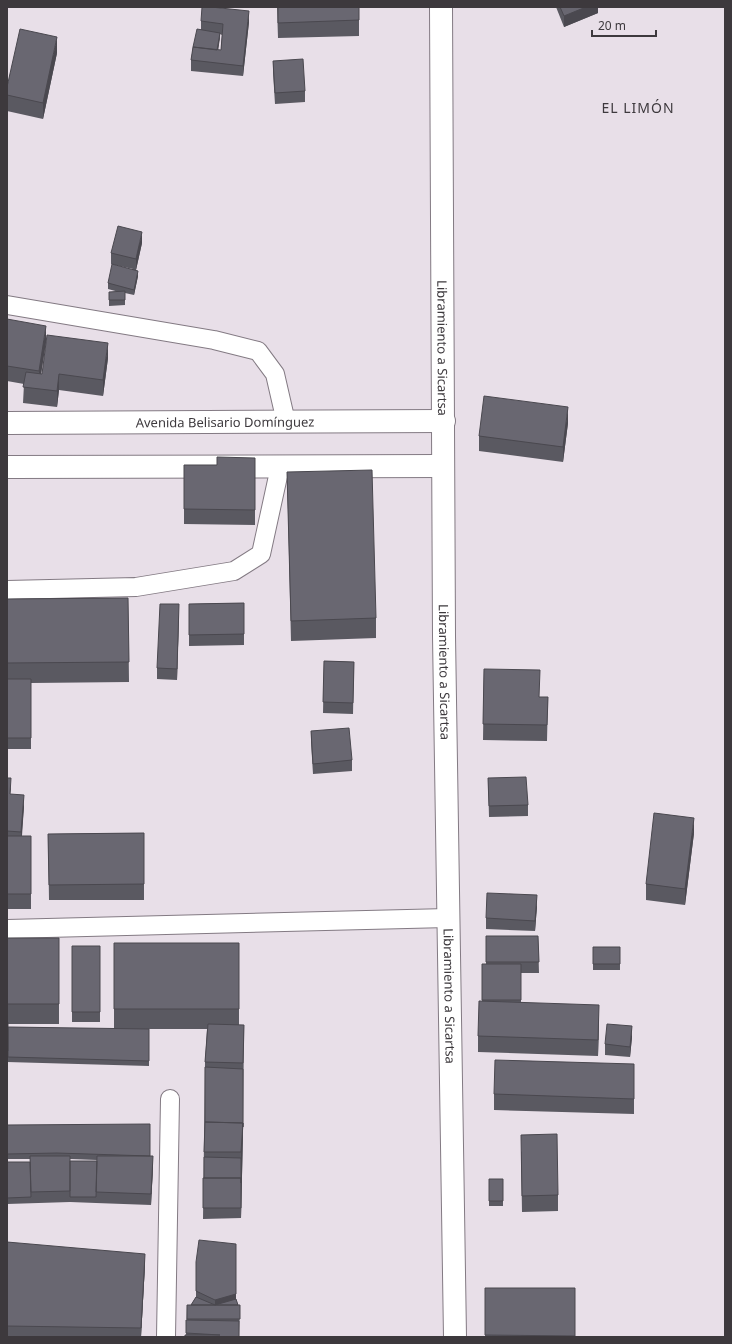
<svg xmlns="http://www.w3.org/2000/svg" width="732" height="1344" viewBox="0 0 732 1344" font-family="'Noto Sans',sans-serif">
<rect width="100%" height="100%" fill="#e8dfe8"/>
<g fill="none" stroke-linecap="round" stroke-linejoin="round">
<!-- minor casing -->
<g stroke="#837a83" stroke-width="20">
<path id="minor" d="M7,305L214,340L258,351L275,374L286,422
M7,590L136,587L234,571L261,554L280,467
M7,929L448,918
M166,1337L170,1099"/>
</g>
<!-- tertiary casing -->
<g stroke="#837a83" stroke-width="24">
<g id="tertiary">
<path id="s1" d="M7,423L444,421"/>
<path d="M7,467L443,466"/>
</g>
</g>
<!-- secondary casing -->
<g stroke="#837a83" stroke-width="24">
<g id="secondary">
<path id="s2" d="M441,7L444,636L455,1337"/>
</g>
</g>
<!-- minor -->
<use href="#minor" stroke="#fff" stroke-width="18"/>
<!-- tertiary -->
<use href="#tertiary" stroke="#fff" stroke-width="22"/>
<!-- secondary -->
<use href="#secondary" stroke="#fff" stroke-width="22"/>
</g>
<!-- wall -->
<path fill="#5a5961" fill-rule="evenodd" d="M277,7H359V36L278,38Z
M556,7H598V13L564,27Z
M201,21L249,22L243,76L191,71V60L193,47L201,29ZM220,34L222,35L221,50H218Z
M57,53L43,119L7,111V87Z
M273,61L305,91V102L275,104L273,72Z
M142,243L136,270L138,276L134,295L125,293V305L109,306V292H119L108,289V283L133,269L111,264V253Z
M7,319L46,342L41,374L108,358L103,396L59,390L57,407L23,403L24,384L7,381Z
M568,423L563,462L479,451V436Z
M255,458V525L184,524V465H217Z
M287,472L376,618V638L291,641Z
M128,598L129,682L31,683V749H7V599Z
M244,603V645L189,646V604Z
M179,615L177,680L157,679V668Z
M324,661L354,662L353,714L323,713Z
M484,669L539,697H548L547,741L483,740Z
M311,731L352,760V771L313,774L311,742Z
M7,778L11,789L10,794L24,806L22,836H31V909H7Z
M488,778L528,805V816L489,817Z
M144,833V900H49L48,834Z
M694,833L685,905L646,900V884Z
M537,906L535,931L486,929V918Z
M486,936H538L539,973H521V1002L599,1020L598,1056L478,1052V1036L486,964Z
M7,938H59V1024H8V1027L114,1029V943H239V1025H244L243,1134L241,1218L203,1219L205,1062L207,1029H146H149V1066L7,1062Z
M72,946H100V1022H72Z
M593,947H620V970H593Z
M632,1037L630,1057L605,1055V1044Z
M634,1080V1114L494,1110V1094Z
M7,1125L150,1156L153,1167L151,1205L96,1203L70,1202L7,1204V1162H30V1159H7ZM70,1159L97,1160V1161H70Z
M521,1151L558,1195V1211L522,1212Z
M489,1179H503V1206H489Z
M7,1242L145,1265L141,1337H7Z
M196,1262L236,1299L238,1305H240L239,1337L186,1335L187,1305H191L196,1297Z
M485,1288H575V1337H485Z"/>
<!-- shaded-wall -->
<path fill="#4a484f" d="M586,7H598V13L564,27V16Z
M249,11V22L243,76V66Z
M220,33V38L217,57V51Z
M57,37V53L43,119V103Z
M142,232V243L136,270V259Z
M138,271V276L134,295V290Z
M46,326V342L39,387V371Z
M108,343V358L103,396V380Z
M59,374V390L57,407V391Z
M568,407V423L563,462V447Z
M179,604V615L177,680V669Z
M24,795V806L21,843V832Z
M694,818V833L685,905V889Z
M537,895V906L535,931V921Z
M599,1005V1020L598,1056V1040Z
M632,1026V1037L630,1057V1047Z
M243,1069V1132L241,1218V1152Z
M153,1156V1167L151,1205V1194Z
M145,1254V1265L141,1337V1328Z
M236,1255V1305L215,1310V1300Z"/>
<!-- building -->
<path fill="#696771" stroke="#4a484f" d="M202,7H211L249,11L243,66L191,60L193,47L221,50L223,24L201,21Z
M278,7H359V20L278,23Z
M560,7H586L564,16Z
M20,29L57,37L43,103L7,95V87Z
M197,29L220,33L217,50L193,47Z
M303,59L305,91L275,93L273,61Z
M118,226L142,232L136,259L111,253Z
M112,264L138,271L134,290L108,283Z
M125,291V300H109V292Z
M7,319L46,326L39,371L7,366Z
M47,335L108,343L103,380L59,374L57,391L23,387L26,372L42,374Z
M484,396L568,407L563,447L479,436Z
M217,457L255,458V510L184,509V465H217Z
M372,470L376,618L291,621L287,472Z
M128,598L129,662L7,663V599Z
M244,603V634L189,635V604Z
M160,604H179L177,669L157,668Z
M324,661L354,662L353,703L323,702Z
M484,669L540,670L539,697H548L547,725L483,724Z
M7,679H31V738H7Z
M349,728L352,760L313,764L311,731Z
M526,777L528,805L489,806L488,778Z
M7,778H11L10,794L24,795L21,832L7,831Z
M654,813L694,818L685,889L646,884Z
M144,833V884L49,885L48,834Z
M7,836H31V894H7Z
M487,893L537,895L535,921L486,918Z
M486,936H538L539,962H486Z
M7,938H59V1004H7Z
M114,943H239V1009H114Z
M72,946H100V1012H72Z
M593,947H620V964H593Z
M482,964H521V1000H482Z
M479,1001L599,1005L598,1040L478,1036Z
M7,1022H8V1051H7Z
M208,1024L244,1025L243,1063L205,1062Z
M607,1024L632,1026L630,1047L605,1044Z
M8,1027L149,1029V1061L8,1057Z
M495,1060L634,1064V1099L494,1094Z
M205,1067L243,1069V1127V1123L205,1122Z
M205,1122L243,1123L241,1152H204Z
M150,1124V1156L57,1153L7,1154V1125Z
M557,1134L558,1195L522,1196L521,1135Z
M30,1156H70V1191L31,1192Z
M97,1156H153L151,1194L96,1192Z
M204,1157L241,1158V1183V1178H204Z
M70,1161H97L96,1197H70Z
M7,1162H30L31,1197L7,1198Z
M203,1178H241V1208H203Z
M489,1179H503V1201H489Z
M199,1240L236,1244V1294L215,1300L196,1291V1262Z
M7,1242L145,1254L141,1328L7,1326Z
M485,1288H575V1336L485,1335Z
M196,1297L215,1305L236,1299L238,1305H191Z
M187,1305H240V1319H187Z
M186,1320L239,1321V1337H185V1335H220L186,1333Z"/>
<g text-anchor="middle" stroke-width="4" stroke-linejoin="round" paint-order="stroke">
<!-- street labels -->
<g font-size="13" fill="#3d393d" stroke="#e8dfe8">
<text dy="5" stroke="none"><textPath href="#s2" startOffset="341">Libramiento a Sicartsa</textPath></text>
<text dy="5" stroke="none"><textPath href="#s1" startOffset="218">Avenida Belisario Domínguez</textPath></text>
<text dy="5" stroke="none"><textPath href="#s2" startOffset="665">Libramiento a Sicartsa</textPath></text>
<text dy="5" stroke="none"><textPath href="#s2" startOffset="989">Libramiento a Sicartsa</textPath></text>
</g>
<!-- neighbourhood labels -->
<g font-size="14" letter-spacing="1" fill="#3d393d" stroke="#e8dfe8">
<text x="638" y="113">EL LIMÓN</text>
</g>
</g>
<!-- border -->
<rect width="732" height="1344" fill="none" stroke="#3d393d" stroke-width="16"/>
<!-- scale -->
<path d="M592 30v6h64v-6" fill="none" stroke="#3d393d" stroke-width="2"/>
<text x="598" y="30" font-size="12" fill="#3d393d" stroke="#e8dfe8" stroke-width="3" paint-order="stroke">20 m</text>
</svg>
